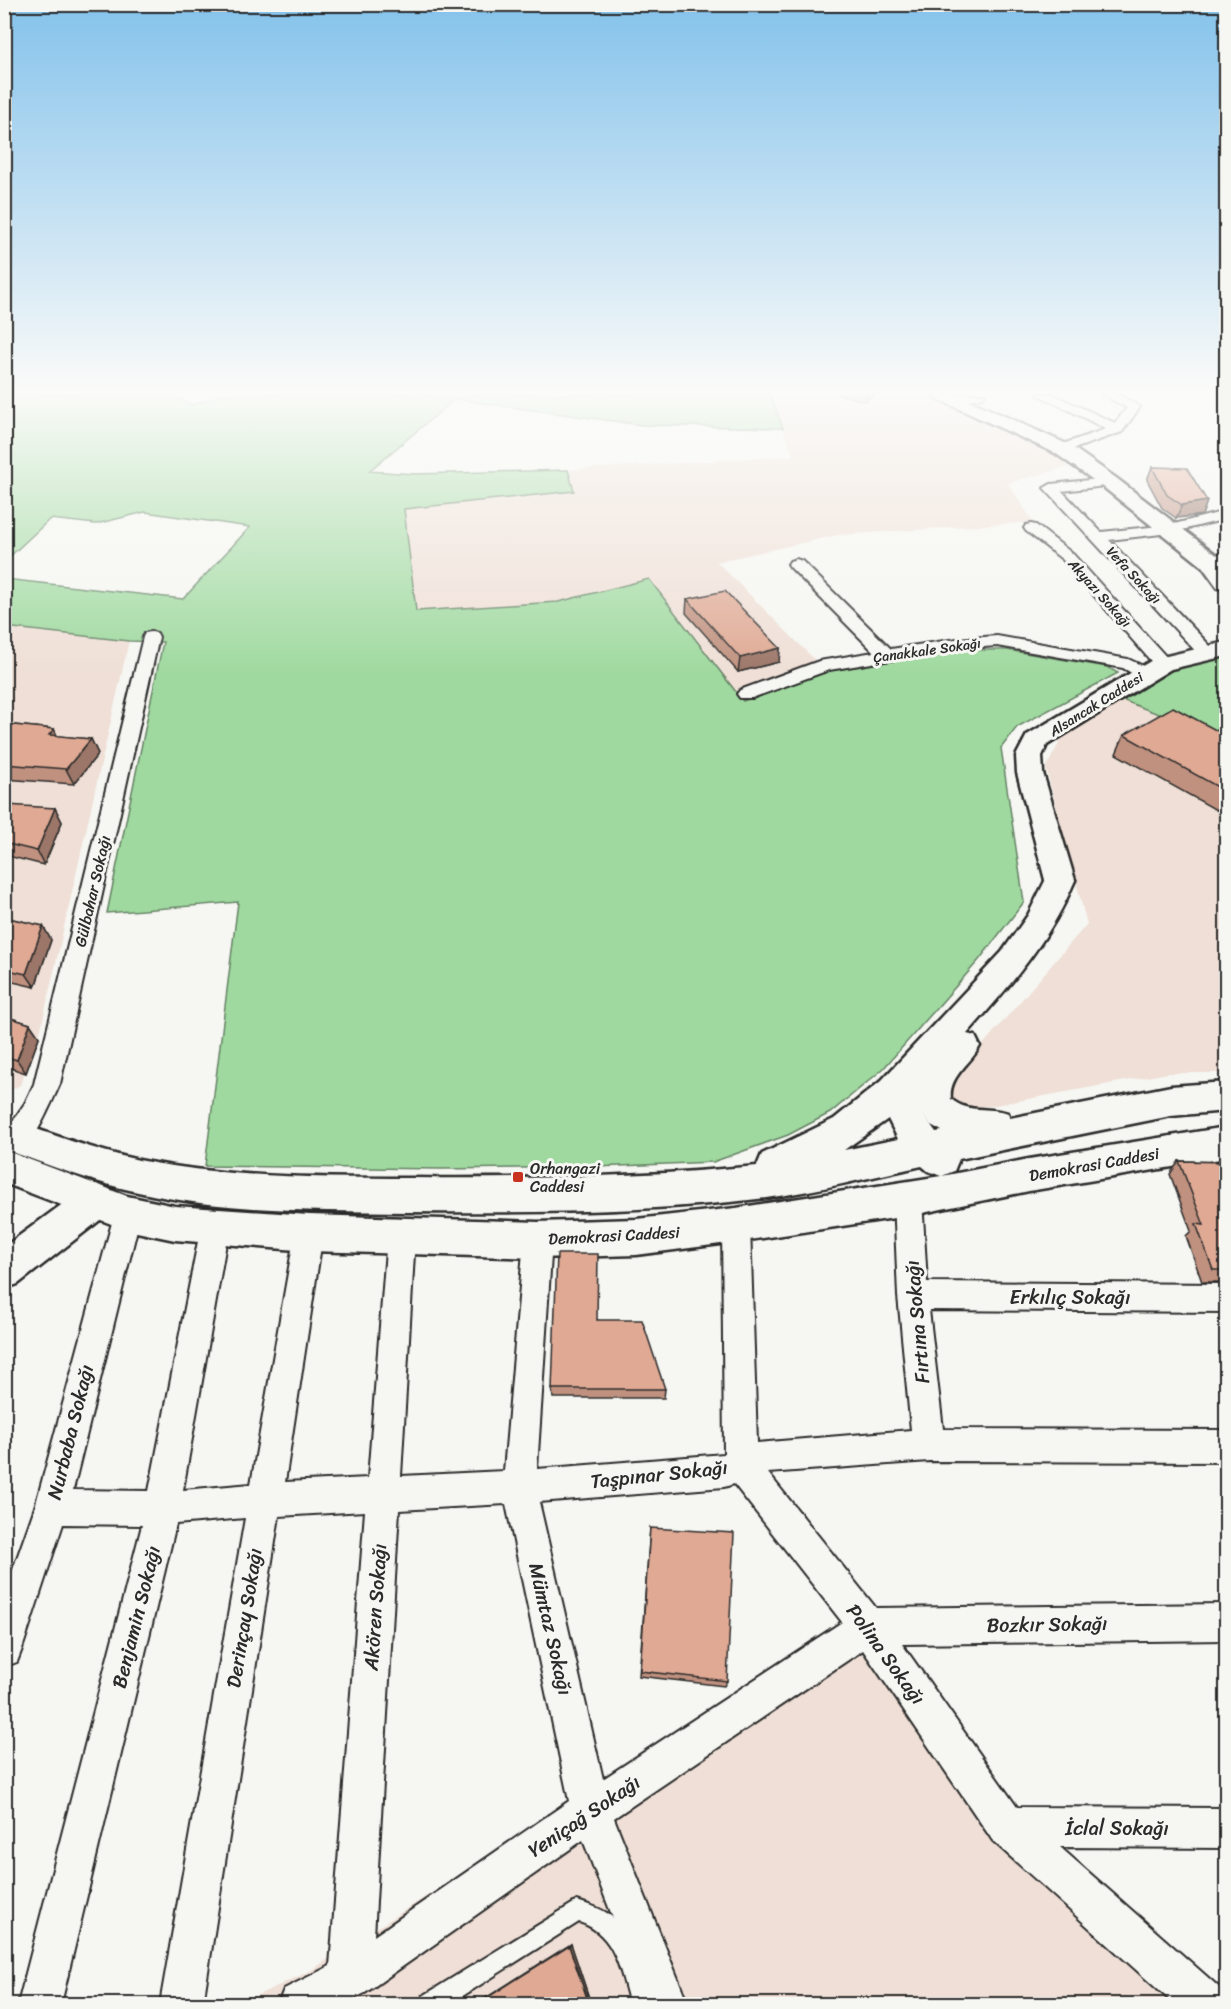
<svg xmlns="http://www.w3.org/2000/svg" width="1231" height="2009" viewBox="0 0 1231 2009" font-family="Sriracha,sans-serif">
<rect width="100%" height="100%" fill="#f6f6f2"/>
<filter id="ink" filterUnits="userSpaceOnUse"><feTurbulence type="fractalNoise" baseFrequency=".0167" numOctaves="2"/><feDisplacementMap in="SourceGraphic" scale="12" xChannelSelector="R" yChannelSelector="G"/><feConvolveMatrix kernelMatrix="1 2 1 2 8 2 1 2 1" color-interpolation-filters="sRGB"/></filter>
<g filter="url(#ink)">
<!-- built -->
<path fill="#efdfd6" d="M770,394H928L1020,432L1074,465L1008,483L1033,522L837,535L717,562L816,661L736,692L649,579L558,602L416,612L404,509L574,491L568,470L793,456Z
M5,627L129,641L39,1037L20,1085L5,1094Z
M1114,697L1226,740V1073H1168L957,1112L943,1091L1087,924L1046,768L1064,734Z
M870,1611L1016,1820L1216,2004H238L310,1971Z"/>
<!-- green -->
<path fill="#9fd99f" stroke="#658265" stroke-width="1.5" d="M5,394H169L192,405L224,394H418L455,399L473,394H770L783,428L642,425L455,399L369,471L415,474L568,470L574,491L404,509L416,611L558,602L649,579L743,701L829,671L964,650H1007L1107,667L1118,673L1017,727L1001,748L1024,902L979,960L883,1069L830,1113L788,1135L713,1162L596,1167L442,1169L205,1166L238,902L107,913L163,642L129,641L5,627V579L183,599L250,527L145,512L96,524L50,519L5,561Z
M1226,654V740L1114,697L1172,667Z"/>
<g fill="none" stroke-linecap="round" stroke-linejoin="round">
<!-- lane casing -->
<g stroke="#2b2b2b" stroke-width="4">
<path id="lane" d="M577,1901C589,1905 601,1908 611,1916C636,1934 645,1977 652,2004H630C620,1971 616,1934 579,1922L450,2004H420L423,1996Z"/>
</g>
<!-- street casing -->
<g stroke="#2b2b2b" stroke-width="4">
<path id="street" d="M963,394H985L983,397L956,403L950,399Z
M1037,394H1052L1115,423L1127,408L1102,394H1117L1140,407L1122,432L1062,453L1055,449L1057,446L1106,429Z
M1109,478L1114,479L1116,482L1114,485L1062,491L1101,532L1170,525L1226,511V519L1170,533L1109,540L1213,649L1216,653L1213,657H1201L1044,488L1051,484Z
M1031,524L1036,525L1073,554L1169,660L1172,664L1169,668H1157L1063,560L1026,531L1024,528L1026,525Z
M1226,552V562L1210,566L1202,561L1205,558Z
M796,559L802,561L891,649L957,639L997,636L1128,659L1152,670L1155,674L1152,678H1140L1123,668L997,646L957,649L829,670L752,698H740L737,694L740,690L819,661L874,652L790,567L788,564L790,561Z
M151,632L157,633L159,637L60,1084C53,1099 37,1138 25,1146C18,1151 13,1148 7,1146L4,1134L25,1103L34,1084L143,637L145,633Z
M908,1187L918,1190L922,1199L927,1282L1226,1284V1312L929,1310L943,1429L1226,1430V1462L929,1461L768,1473L876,1608L1226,1604V1640L902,1644L1017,1807L1226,1808V1848L1060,1847L1221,1989L1226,2004H1174L993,1841L863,1650L614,1818L688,2004H646L583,1840L365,1993L343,2004H278L284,1989L330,1966L365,1511L279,1516L203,2004H160L245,1518L176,1524L61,2004H18L142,1525L63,1524L22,1649L17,1662L4,1667V1595L35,1507L117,1204L127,1201L137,1204L141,1213L73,1490L149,1491L201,1226L205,1217L215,1213L225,1217L229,1226L183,1490L251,1484L295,1233L299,1224L309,1220L319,1224L323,1233L285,1482L368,1478L387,1237L391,1228L401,1224L411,1228L415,1237L401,1476L504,1471L524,1240L528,1231L538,1227L548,1231L552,1240L537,1469L724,1454L722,1225L726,1216L736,1212L746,1216L750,1225L757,1443L911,1430L898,1296L894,1199L898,1190ZM734,1484L842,1622L603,1779L539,1502L724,1487ZM506,1504L569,1801L374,1936L399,1510Z"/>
</g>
<!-- secondary casing -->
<g stroke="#2b2b2b" stroke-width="5">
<path id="secondary" d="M933,394H955L1069,445L1116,478L1218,556L1226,569V589L1218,588L1202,566L1102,486L1055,453L936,398Z
M1226,642V656L1171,669L1047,745L1042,756L1043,773L1075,880L1071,887L1060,890L1049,887L1045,880L1017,773L1016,756L1027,735L1154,659Z
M96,1184L109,1189L115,1201L109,1213L18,1284L4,1289V1247L83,1189Z"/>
</g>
<!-- primary casing -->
<g stroke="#2b2b2b" stroke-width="5">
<path id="primary" d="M1060,870L1071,873L1075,880C1051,940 1009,986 967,1034L975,1036L980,1046C971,1064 948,1076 951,1099C968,1114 988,1106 1008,1113L1010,1118L1171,1086L1226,1082V1111L1171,1116L959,1159L954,1171L942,1176L1029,1159L1226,1127V1158L1029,1191L908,1216L736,1242L636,1255L538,1258L309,1251L175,1240L127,1230L4,1183V1150L127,1196L175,1206L309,1215L538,1222L636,1219L736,1208L941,1176L928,1171L922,1166C871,1177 819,1191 766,1198C648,1213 527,1213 407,1212C317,1211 226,1212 138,1192C92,1182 48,1165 4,1149V1118C49,1133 93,1150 139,1160C228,1178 320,1178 411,1178C527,1179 642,1177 757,1166L762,1154L834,1119L881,1081L1002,952L1028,915L1049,873ZM922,1113L931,1125L942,1131L936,1132ZM888,1119L898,1139L844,1150Z"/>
</g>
<!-- lane -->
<use href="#lane" fill="#f6f6f2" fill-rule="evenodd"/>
<!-- street -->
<use href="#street" fill="#f6f6f2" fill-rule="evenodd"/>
<!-- secondary -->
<use href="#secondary" fill="#f6f6f2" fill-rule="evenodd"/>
<!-- primary -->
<use href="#primary" fill="#f6f6f2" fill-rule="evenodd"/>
</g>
<!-- wall -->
<path fill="#c0917f" stroke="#2b2b2b" stroke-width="1.5" d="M836,394H875L865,401Z
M1152,467L1207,501L1202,515L1176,518L1162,508L1147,480Z
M687,599L780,648L779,662L738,672L686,613Z
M4,724L54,729L57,736L91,739L98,754L74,784L4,779Z
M1124,735L1227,736V816L1116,754Z
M4,807L55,808L62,822L44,865L4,855Z
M4,917L43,926L51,940L35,987L4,980Z
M4,1016L30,1024L39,1037L26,1073L4,1066Z
M1179,1161L1227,1162V1283L1226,1282H1202L1186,1236L1191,1231L1170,1174Z
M598,1320L665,1389L664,1398H553L552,1389Z
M650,1528L727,1681L724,1686L639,1676Z
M571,1944L591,2004H476Z"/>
<!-- shaded-wall -->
<path fill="#9c7668" stroke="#2b2b2b" stroke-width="1.5" d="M866,394H875L865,401Z
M1207,501L1202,515L1176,518L1182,505Z
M780,648L779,662L738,672L740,658Z
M54,729L61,744L49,735Z
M91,739L98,754L74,784L66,769Z
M55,808L62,822L44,865L37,851Z
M43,926L51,940L35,987L26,974Z
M30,1024L39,1037L26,1073L17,1060Z
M571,1944L591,2004H589L569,1946Z"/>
<!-- building -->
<path fill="#dfa994" stroke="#2b2b2b" stroke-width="1.5" d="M1152,467L1187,468L1207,501L1182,505L1167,495Z
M725,591L780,648L740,658L687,599Z
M1173,707L1227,736V792L1124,735Z
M4,724L54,729L49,735L91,739L66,769L4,764Z
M6,805L55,808L37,851L4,843V807Z
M4,917L43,926L26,974L4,969Z
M4,1016L30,1024L17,1060L4,1056Z
M1179,1161L1227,1162V1270H1213L1196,1224L1204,1225Z
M557,1254H598L597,1320H642L665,1389H552Z
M650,1528L734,1533L727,1681L640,1671Z
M569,1946L589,2004H477Z"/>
</g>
<!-- sky -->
<linearGradient id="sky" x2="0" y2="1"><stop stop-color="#84c2eb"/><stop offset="0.58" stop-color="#fbfbf9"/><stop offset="1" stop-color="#fbfbf9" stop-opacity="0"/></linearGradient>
<rect width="1231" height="675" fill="url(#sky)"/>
<!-- markers -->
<rect fill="#c8321e" stroke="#f6f6f2" stroke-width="2" x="512" y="1171" width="12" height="12" rx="3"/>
<g text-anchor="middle" stroke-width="6" stroke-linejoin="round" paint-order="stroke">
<!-- far-street labels -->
<g font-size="14" fill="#2b2b2b" stroke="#f6f6f2">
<text transform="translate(1134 575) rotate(47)" y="5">Vefa Sokağı</text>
<text transform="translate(1100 593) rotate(48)" y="5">Akyazı Sokağı</text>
<text transform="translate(927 650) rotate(-8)" y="5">Çanakkale Sokağı</text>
<text transform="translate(1096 704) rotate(-32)" y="5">Alsancak Caddesi</text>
</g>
<!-- street labels -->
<g font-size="16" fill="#2b2b2b" stroke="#f6f6f2">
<text transform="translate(92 891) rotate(-77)" y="6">Gülbahar Sokağı</text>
<text transform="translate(1094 1164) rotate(-10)" y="6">Demokrasi Caddesi</text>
<text transform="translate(614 1235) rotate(-3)" y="6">Demokrasi Caddesi</text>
</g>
<!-- poi labels -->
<g font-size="16" fill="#2b2b2b" stroke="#f6f6f2" text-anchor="start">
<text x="530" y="1174">Orhangazi<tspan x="530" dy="18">Caddesi</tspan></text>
</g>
<!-- near-street labels -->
<g font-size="20" fill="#2b2b2b" stroke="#f6f6f2">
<text x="1070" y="1304">Erkılıç Sokağı</text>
<text transform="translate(917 1322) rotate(-95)" y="7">Fırtına Sokağı</text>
<text transform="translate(70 1432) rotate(-76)" y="7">Nurbaba Sokağı</text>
<text transform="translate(659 1474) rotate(-6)" y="7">Taşpınar Sokağı</text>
<text transform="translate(375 1607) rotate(-86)" y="7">Akören Sokağı</text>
<text transform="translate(136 1617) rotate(-76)" y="7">Benjamin Sokağı</text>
<text transform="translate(244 1618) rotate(-81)" y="7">Derinçay Sokağı</text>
<text transform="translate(1047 1624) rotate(-1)" y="7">Bozkır Sokağı</text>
<text transform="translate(551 1629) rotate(77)" y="7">Mümtaz Sokağı</text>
<text transform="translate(886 1654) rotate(54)" y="7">Polina Sokağı</text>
<text transform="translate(584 1816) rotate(-34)" y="7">Yeniçağ Sokağı</text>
<text x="1117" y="1835">İclal Sokağı</text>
</g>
</g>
<!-- margin -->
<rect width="1231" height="2009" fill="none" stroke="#f6f6f2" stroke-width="24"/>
<rect x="12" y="12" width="1207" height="1985" fill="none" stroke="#2b2b2b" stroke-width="2" filter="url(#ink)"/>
</svg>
